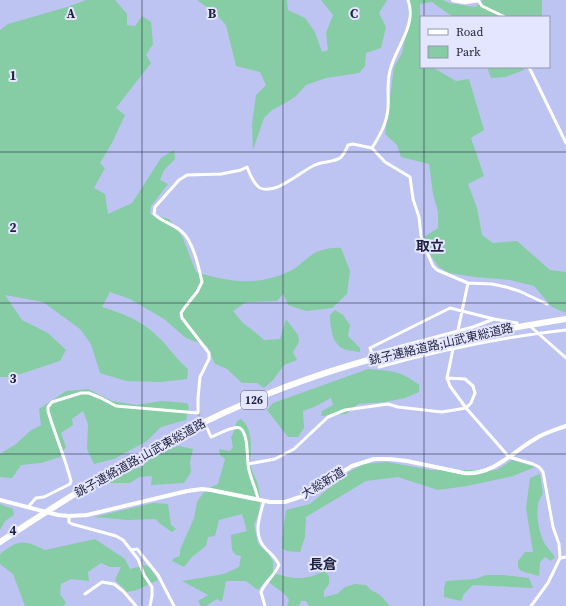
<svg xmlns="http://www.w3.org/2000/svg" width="566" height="606" viewBox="0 0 566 606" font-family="'Source Serif 4','Noto Sans JP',serif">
<rect width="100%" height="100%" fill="#bec4f2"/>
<!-- green -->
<path fill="#86cca4" d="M86,0H115L127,14V25L135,26L142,16L151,22L153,44L146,55L151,63L116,108L125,115L112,143L100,163L105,168L94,188L105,194L108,214L132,203L161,158L174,150L175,159L164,170L160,180L168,184L151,206L150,214L169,219L182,236L196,272C229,282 259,287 292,270C298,267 303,261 309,257C317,250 330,247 341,248L350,271L347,294L332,308L306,311L288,305L283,294L277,301L246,302L233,311L243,323L255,332L264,340L280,339L286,319L298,335L299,342L293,352L297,360L284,365L273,380L264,388L257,383H242L227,369L215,364L207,346L186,338L164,319L130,299L110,292L102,307C123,314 142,320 158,337C169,347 176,359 188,369L187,379L161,382L126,381L100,373L91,344L80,329L43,302L5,295L22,320L48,333L66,350L60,361L11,377H0V30L8,24L67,7Z
M197,0H287L288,10L305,18L315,32L322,52L328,50L326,33L333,15L321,0H387L379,13L386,27L381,48L366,53L365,66L359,73L326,78L306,85L296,96L287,102L272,110L264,118L253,150L252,124L256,95L266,85L260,72L236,66L226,25L214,12Z
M408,0H443L449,3L475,7L483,0H542V17H453L432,2L420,4L421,67H432L456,81L469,79L484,130L471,138L484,176L468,184L477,208L482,235L493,243L517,241L550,270L566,272V313L552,307L534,286L510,280L475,277L449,273L439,267L431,256L424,237L438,228V212L433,194L429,164L401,157L397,145L385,134L394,67L402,53L408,25Z
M487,67H523L524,70L505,77L491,78Z
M335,310L343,315L350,325L348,336L360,348V352C355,351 349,351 344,349C332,345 330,326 330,315Z
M368,369C390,371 400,370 419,385V392L405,398L385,402L358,404L346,414L321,416L322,411L333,405L331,398L314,407L303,411L304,428L298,437H288L267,410L273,403Z
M88,389L112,401L136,405L162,401L187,403L189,407L186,420L161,427L147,441L114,459L94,464L87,449L88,424L83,411L72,419L73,425L61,433L66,447L60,457L41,463L21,465L12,478L0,477V454L16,444L30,431L41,425L39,409L66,391Z
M241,419C251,427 251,440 251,453C251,456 250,459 250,462C251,470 256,478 258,485C261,497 261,514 254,524L258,544L268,553L273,561V573C293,579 305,581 324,571L329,576V584L324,591V597L337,594L345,587L355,584L366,585L371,590L380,595L390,606H309L306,601H301L299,606H287L289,600C283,590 273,588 267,579L258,590L246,581H226L222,602L217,599L206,606H201L198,601L208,595L182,581L224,574L239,567L241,556L236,555L232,550L231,535L247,531L242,514L219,520L215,536L208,537L206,546L192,557L184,567L172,561L174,558L180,556V550L194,518L197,502L203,493L211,487L218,484L225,459L220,455L219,449L230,451L233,447L231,437L233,434L237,421Z
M179,446L193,449L190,462L191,472L184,483L151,485L152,476L139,477L130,483H108L122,473L141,467L156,454Z
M512,460L535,467L513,476L467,486L438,490L398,477L366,481L306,517L305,537L300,552L286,551L282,548L283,530L286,510L310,504L347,473L363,464L387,462L431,470H497Z
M540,474L543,494C533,505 538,532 545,544C548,548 552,553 555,557L551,561L545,557L540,562L539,576L521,571L518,567V561L525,552H533L526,508L530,478Z
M153,503L168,504L171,525L176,529L172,532L159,523L156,519L128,520L94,517Z
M0,504L13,509L14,515L5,521L0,530Z
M95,539L125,559L130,569L145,565L150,568L158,580L137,590L127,592L115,580L121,567H110L101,563L88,572L89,581L71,579L61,584L60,594L66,603L63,606H25L13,574L0,564V554C19,539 24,540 45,550Z
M486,575H504L529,578L533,588L473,585L464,594L461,601L444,597V588L446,581L475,579Z"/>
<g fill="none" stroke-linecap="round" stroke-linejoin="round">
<!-- minor-tunnel -->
<path stroke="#9ea3ce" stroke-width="3" stroke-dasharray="3 1.5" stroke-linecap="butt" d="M453,349L458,330
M198,413L207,428"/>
<!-- minor -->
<path stroke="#fff" stroke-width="3" d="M478,0L482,6L505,17
M529,67L566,143
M372,148C380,135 387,123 388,108C389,94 386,81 391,67C397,46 417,24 408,0
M494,319L473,327L372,354L370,348L450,308L494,319L517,323
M531,327L566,358
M458,330L468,283
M453,349L447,378L450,386L466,408L509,457L533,464L539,467L543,472L553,527L559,544L560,558L548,583L531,606
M379,367C440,350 502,337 566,330
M207,428L211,437C217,435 234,425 240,428C248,433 247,455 248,464C249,477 256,487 258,499
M248,464L275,459L294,449L328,417L345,410L388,404L398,407L442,412L466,408L471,403L475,393L473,386L465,379L447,378
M264,501C259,518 252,536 267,550C272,555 276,558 279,565C275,575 265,582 261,592L265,606
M28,507L36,498L44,497L70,484L71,481C65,457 55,435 48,411V407L52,402L81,393H89L101,398L116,406L198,413V398L200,377L209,359V353L182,318L181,313L185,307L197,292L202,282C199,268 193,240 181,231C173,224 162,222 154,214L155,207L179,180L187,175L221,174L241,170L247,167C250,174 253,184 260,188C276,195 300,172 313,166C321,161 332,163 340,158C344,155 346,150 348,145L353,144L372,148L385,162L410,177L413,199L419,217L421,236L426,250L433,266L437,270L468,283L492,284L506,287L519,291L547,304
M69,516V522L72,524L116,536L123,540L138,559L144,575L152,587V596L150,606
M131,550L137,549L158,575L174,606
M560,558L566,557
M85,594L102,582L114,584L123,591L136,606"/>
<!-- tertiary -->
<path stroke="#fff" stroke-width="4" d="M0,500L58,515L69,516L87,515L187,491L202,489L211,490L270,502H285L306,495L352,466L374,459H390L407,461L464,473C493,476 512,452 535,439C544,433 555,430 566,426"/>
<!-- secondary -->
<path stroke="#fff" stroke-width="4.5" d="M453,0L465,2L478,0"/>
<!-- motorway -->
<path stroke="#fff" stroke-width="6" d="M0,542C86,485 174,431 270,393C365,355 465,335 566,319"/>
</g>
<!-- grid -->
<path fill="none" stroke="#1f213e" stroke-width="1" stroke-opacity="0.55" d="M142,0V606M283,0V606M424,0V17M424,67V606M0,152H566M0,303H566M0,454H566"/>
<g text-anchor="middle" stroke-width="4" stroke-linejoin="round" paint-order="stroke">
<!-- shield labels -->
<rect fill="#e3e6fe" stroke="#5a5c78" stroke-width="1" x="241" y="391" width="26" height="18" rx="3"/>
<g font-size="11" font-weight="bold" fill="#1f213e">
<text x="254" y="404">126</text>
</g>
<!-- street labels -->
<g font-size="12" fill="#1f213e" stroke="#e3e6fe">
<text transform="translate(441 344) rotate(-13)" y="4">銚子連絡道路;山武東総道路</text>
<text transform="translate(140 458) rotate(-29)" y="4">銚子連絡道路;山武東総道路</text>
<text transform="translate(323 483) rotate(-31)" y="4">大総新道</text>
</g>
<!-- quarter labels -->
<g font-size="14" font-weight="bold" fill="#1f213e" stroke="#e3e6fe">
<text x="430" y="251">取立</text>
<text x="323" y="569">長倉</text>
</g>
</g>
<g font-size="13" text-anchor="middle" font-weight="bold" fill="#1f213e" stroke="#e3e6fe" stroke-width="4" stroke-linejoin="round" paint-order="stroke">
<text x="71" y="18">A</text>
<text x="212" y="18">B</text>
<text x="354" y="18">C</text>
<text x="13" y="80">1</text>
<text x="13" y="232">2</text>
<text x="13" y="383">3</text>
<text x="13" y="535">4</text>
</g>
<!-- legend -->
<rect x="420" y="16" width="130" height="52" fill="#e3e6fe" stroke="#9597b1"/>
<rect x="428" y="29" width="20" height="6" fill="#ffffff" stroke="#9597b1"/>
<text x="456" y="36" font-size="12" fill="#1f213e">Road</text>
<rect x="428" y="46" width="20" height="12" fill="#86cca4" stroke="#9597b1"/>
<text x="456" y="56" font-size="12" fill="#1f213e">Park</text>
</svg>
